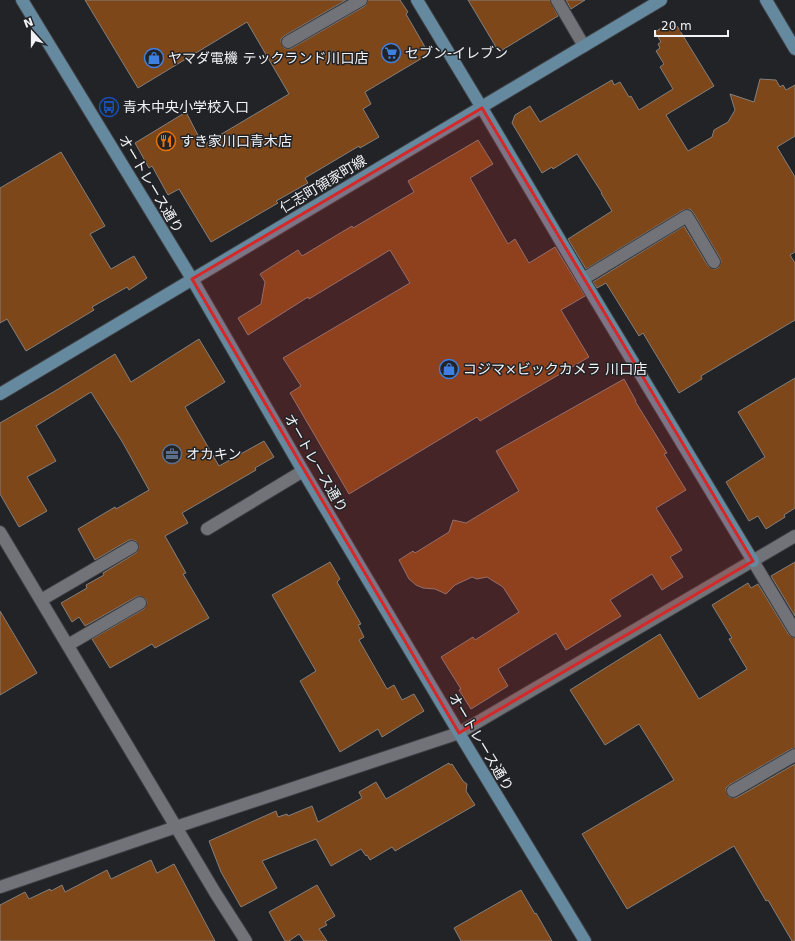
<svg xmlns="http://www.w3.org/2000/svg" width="795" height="941" viewBox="0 0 795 941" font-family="'DejaVu Sans','Noto Sans JP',sans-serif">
<rect width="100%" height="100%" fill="#212327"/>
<!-- building -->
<path fill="#7d4719" stroke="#857f7c" d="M85,0H346L284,36L281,39V42L284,48L288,49L292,48L365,6L368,0H400L408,12L406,14L429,54L365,92L371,104L363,109L379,137L360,148L359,146L305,178L308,183L276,201L278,203L211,242L179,189L168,195L152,166L149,168L135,143L186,112L203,145L289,94L247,22L138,88Z
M468,0H550L558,16L499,52Z
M566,0H585L571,9Z
M670,22L674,28L677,26L714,86L666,115L688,151L712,137L714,130L728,122L735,110L730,94L754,102L760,79L776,80L780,87L783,85L786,90L795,85V136L777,147L795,177V252L790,255L795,263V320L701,376L702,379L679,393L643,333L639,336L606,283L597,288L593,282L684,226L708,266L714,269L718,268L721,262L720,258L693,212L690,209L683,210L586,269L568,239L612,211L601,193H602L577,154L553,169L552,167L542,173L512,123L515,115L530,106L540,122L612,80L614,85L620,82L629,97L631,96L639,110L673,89L660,67L664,64L656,51L660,48L658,44L661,42L655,32Z
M478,140L493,164L470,178L508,244L515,239L529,263L555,247L585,296L561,310L589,357L480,421L477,417L349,494L290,393L301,386L283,358L410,283L390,250L309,299L308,297L248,335L238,318L261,304L265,282L260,274L298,250L302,256L352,226L353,228L414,192L408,181Z
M61,152L105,226L90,234L111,269L134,256L147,278L129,290L127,287L92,307L94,310L26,351L7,319L0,323V188Z
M199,339L225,382L185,407L219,466L264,441L274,457L255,468L256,470L182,513L188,523L165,536L186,573L183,574L209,618L155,648L152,644L110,668L92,639L144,609L147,603L146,599L140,596L136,597L85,626L79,617L72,622L61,603L87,588L86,585L104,575L103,573L136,553L139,547L136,541L132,540H129L95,560L78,529L115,507L116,509L149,490L123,443L91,392L36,426L56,461L27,477L47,511L19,527L0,494V423L55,391L115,354L131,382Z
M795,378V508L784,515L785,517L766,529L758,516L749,521L726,482L765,457L738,412Z
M624,379L636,401H635L667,453L664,454L686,490L656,508L682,550L670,557L683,577L662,590L652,574L610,600L621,616L566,650L556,633L498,669L508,686L471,709L459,690L461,689L441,657L473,637L475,640L519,612L503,587L487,577L477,579L472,577L455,585L446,594L435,589L423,588L416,585L409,579L399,560L413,551L415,553L449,532L453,520L466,523L519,491L496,451Z
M330,562L340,579L337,582L361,624L358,625L364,637L359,640L387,689L394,685L402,700L414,694L424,711L382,737L378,729L340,752L300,681L316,671L272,595Z
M795,562V616L771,576Z
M748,583L751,588L758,584L789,635L795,638V748L791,749L729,785L726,788V791L729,797L736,798L795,764V941H792L768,900L766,901L734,846L627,909L582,834L674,780L639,724L605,745L570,690L660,634L699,699L747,669L729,639L732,638L712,605Z
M0,611L37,673L0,695Z
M449,763L450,765L452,764L463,781L467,784L466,791L475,805L395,851L392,847L370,860L367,855L366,856L361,849L331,866L316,839L262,861L277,888L241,907L221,872L209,841L276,811L278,817L287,814L288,816L312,806L318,822L362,798L359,792L376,782L386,799Z
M151,860L157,873L174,864L215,941H0V905L25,892L29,899L50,889L51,891L62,885L65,892L107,870L111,879Z
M317,885L335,916L325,922L327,925L319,929L327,941H304L299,934L289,941H285L269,912Z
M521,890L535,914L536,913L552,941H461L454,928Z"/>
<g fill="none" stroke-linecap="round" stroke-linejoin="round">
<!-- lane casing -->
<g stroke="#3e3f43" stroke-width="14">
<path id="lane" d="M583,279L687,216L714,262
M733,791L795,755"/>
</g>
<!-- street casing -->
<g stroke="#3e3f43" stroke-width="14">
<path id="street" d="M557,0L584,46
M288,42L361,0
M207,529L303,471
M0,532L216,894L246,941
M753,561L795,631
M41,600L132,547
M68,645L140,603
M0,887L176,827L459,733L795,536"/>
</g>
<!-- secondary casing -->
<g stroke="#3e3f43" stroke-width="14">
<path id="secondary" d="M22,0L192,279L303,471L459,733L585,941
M417,0L482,108L583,279L753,561
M766,0L795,49
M0,394L661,0"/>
</g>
<!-- lane -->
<use href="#lane" stroke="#717378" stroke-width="12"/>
<!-- street -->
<use href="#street" stroke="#717378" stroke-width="12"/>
<!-- secondary -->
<use href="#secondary" stroke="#65899f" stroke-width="12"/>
</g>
<!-- marked area -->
<path fill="#d62828" fill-opacity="0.2" stroke="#d62828" stroke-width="3" stroke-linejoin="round" d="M482,108L753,561L459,733L192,279Z"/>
<!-- icons -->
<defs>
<g id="supermarket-ring" transform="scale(1)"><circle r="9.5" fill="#212327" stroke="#3f7fe0" stroke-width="1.5"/><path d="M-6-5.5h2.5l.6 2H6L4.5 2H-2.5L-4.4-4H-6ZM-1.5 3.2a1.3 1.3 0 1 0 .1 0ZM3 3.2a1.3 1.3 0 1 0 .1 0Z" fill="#3f7fe0"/></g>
<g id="shop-ring" transform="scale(1)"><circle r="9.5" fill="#212327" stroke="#3f7fe0" stroke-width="1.5"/><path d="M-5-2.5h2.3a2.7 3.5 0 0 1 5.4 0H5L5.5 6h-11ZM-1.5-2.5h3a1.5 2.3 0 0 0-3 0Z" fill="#3f7fe0"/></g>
<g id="bus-ring" transform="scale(1)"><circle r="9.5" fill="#212327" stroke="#1a4fb4" stroke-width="1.5"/><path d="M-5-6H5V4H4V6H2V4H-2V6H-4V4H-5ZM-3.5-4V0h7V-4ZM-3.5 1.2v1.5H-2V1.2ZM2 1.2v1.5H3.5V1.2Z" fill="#1a4fb4"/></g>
<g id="restaurant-ring" transform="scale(1)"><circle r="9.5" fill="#212327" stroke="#e8710a" stroke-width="1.5"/><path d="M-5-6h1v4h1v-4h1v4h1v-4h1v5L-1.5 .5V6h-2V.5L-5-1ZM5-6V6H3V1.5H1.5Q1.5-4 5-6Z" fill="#e8710a"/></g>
<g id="office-ring" transform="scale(1)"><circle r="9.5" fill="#212327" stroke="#5c6f8a" stroke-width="1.5"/><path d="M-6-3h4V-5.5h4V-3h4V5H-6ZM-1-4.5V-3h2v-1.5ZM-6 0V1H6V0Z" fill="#5c6f8a"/></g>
</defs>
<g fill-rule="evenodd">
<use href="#supermarket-ring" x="391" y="53"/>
<use href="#shop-ring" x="154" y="58"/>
<use href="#bus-ring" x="109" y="107"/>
<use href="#restaurant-ring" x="166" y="141"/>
<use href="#shop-ring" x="449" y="369"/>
<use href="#office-ring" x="172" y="454"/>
</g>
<g text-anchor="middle" stroke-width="3" stroke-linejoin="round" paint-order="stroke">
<!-- poi labels -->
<g font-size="14" fill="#f2f3f6" stroke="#212327" text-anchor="start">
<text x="405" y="58">セブン-イレブン</text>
<text x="168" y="63">ヤマダ電機 テックランド川口店</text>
<text x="123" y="112">青木中央小学校入口</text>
<text x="180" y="146">すき家川口青木店</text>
<text x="463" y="374">コジマ×ビックカメラ 川口店</text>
<text x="186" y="459">オカキン</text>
</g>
<!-- street labels -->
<g font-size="14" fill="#f2f3f6" stroke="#212327">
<text transform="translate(151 184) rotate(59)" y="5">オートレース通り</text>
<text transform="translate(323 184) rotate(-31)" y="5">仁志町領家町線</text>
<text transform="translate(316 463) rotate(60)" y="5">オートレース通り</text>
<text transform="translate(481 742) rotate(59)" y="5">オートレース通り</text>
</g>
</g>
<!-- north arrow -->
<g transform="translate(32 32) rotate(339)" stroke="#212327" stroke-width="3" paint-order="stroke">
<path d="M0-3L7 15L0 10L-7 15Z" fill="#f2f3f6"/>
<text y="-6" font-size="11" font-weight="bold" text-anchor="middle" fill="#f2f3f6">N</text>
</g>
<!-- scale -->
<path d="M655 30v6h73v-6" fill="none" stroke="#f2f3f6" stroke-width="2"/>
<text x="661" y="30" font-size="12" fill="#f2f3f6" stroke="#212327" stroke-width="3" paint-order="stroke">20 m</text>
</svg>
